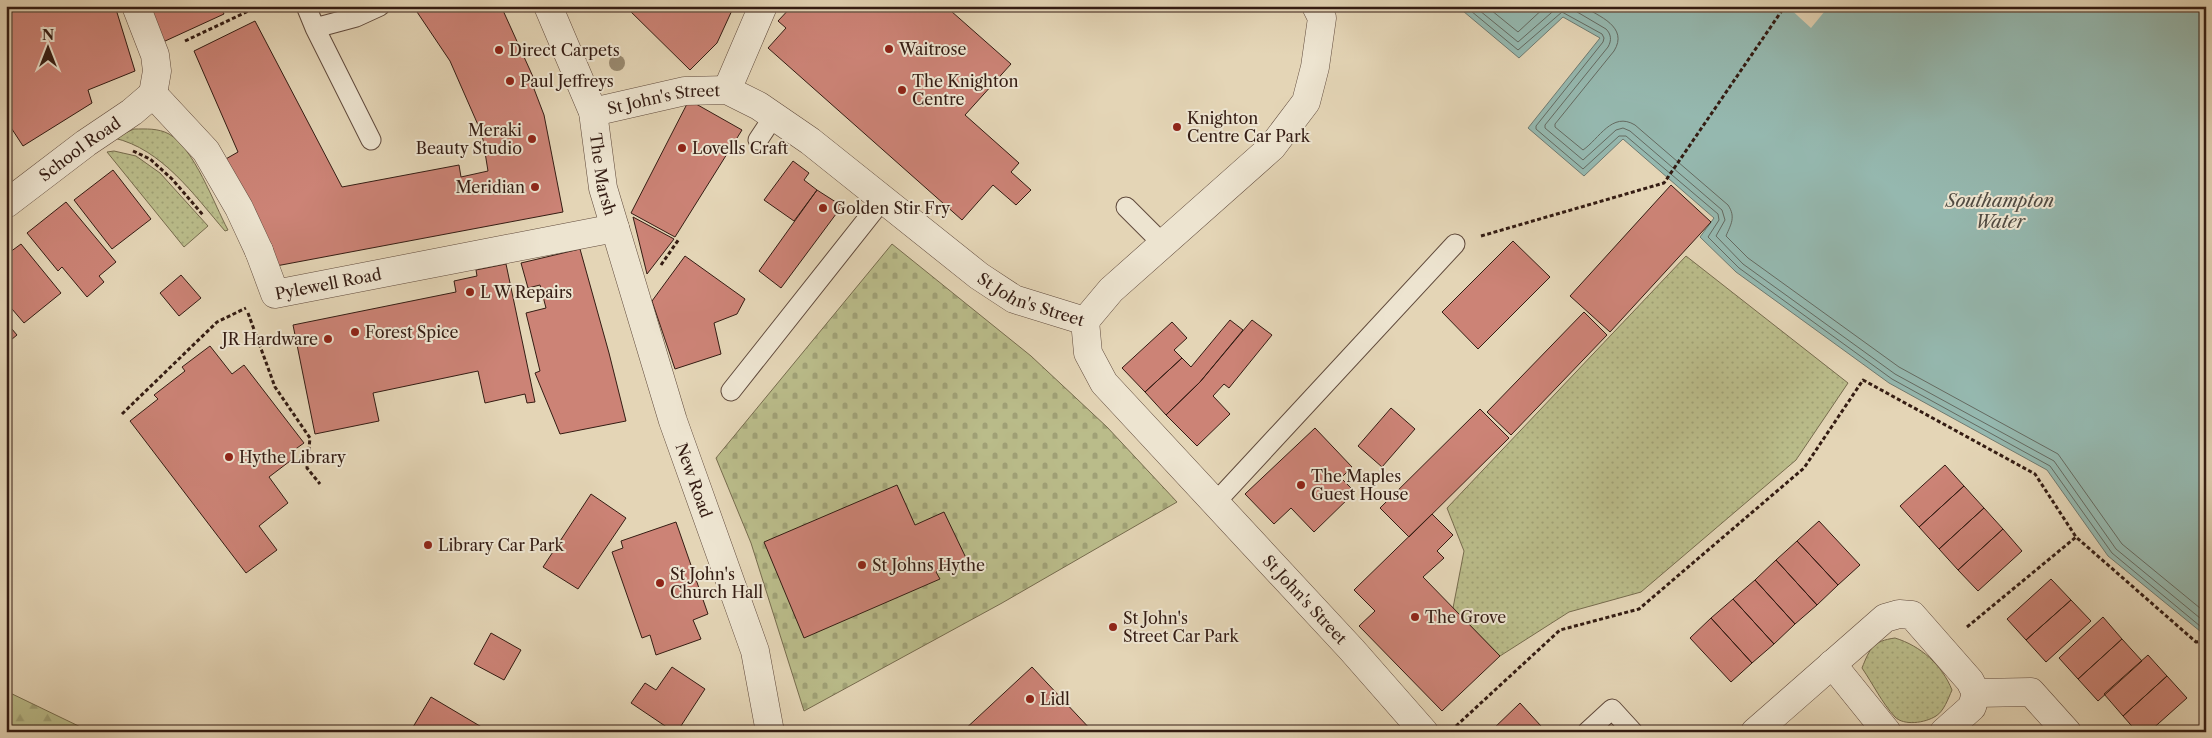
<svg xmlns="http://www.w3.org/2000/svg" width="2212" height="738" viewBox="0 0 2212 738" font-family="'Libre Caslon Text',serif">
<defs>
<pattern id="grass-dots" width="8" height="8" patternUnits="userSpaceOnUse" patternTransform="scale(1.25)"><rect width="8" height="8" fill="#babc8a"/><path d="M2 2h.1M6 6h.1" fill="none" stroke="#a0a176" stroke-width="1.8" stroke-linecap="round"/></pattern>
<pattern id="forest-firs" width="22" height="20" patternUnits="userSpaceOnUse" patternTransform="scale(1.25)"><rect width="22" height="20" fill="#babc8a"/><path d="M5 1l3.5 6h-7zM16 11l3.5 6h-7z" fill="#a0a176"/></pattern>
<pattern id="cemetery-stones" width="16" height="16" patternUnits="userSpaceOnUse" patternTransform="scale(1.25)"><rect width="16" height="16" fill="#babc8a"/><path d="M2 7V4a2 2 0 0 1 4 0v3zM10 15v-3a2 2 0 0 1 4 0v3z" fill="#a0a176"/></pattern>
</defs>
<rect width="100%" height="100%" fill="#e4d5b6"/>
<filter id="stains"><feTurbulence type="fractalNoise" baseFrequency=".004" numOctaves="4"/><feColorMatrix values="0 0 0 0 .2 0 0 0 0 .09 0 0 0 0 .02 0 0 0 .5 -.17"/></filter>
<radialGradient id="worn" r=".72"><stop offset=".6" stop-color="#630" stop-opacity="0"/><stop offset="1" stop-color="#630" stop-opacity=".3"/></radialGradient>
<!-- grass -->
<path fill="url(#grass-dots)" stroke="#776c4e" d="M134,129C146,129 158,128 169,134C194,148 214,204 228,230L225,231C194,195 162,149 114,138Z
M114,151L136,156L160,173L208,226L184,247L107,152Z
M1686,256L1848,383L1796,460L1641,592L1569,612L1500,656L1453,608L1464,551L1447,508Z
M1895,638C1921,646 1942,665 1952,690C1948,699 1944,711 1936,716C1925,723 1904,726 1895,717C1882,703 1873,684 1862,668C1870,648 1873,641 1895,638Z"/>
<!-- forest -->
<path fill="url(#forest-firs)" stroke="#776c4e" d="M6,691L91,732H6Z"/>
<!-- cemetery -->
<path fill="url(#cemetery-stones)" stroke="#776c4e" d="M892,244L1031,356L1107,427L1177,502L1002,603L804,711L751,543L716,458Z"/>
<!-- water -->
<path fill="#95b8af" stroke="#6e7a71" d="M1457,6H2206V636L2108,556L2047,470L1889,383L1736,272L1700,237L1714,218L1623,139L1584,176L1528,128L1600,38L1563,17L1519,58Z"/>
<!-- pier -->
<path fill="#e4d5b6" d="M1787,6H1829L1811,28Z"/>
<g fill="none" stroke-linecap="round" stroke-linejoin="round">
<!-- shore -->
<path stroke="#646a61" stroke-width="1" d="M1465,6L1518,50L1562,12L1602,34L1604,38L1603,42L1536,126V129L1583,169L1619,136H1626L1718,214L1719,220L1708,237L1739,268L1892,379L2050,466L2112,553L2206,631
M1474,6L1518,42L1559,6
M1486,6L1518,32L1546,6
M1567,6L1606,29C1611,34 1612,40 1608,47L1545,125V128L1583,160L1616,130L1623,128L1630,131L1722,210L1725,220L1716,236L1743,264L1895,374L2054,461L2116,549L2206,623
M1582,6C1599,16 1629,27 1614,51L1555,124V127L1583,150C1599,139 1612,111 1635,125L1728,205C1736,217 1731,224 1726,236L1748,258L1899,367L2058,454L2122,544L2206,613"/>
</g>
<!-- building -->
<path fill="#cc8376" stroke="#341c13" d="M6,6H115L135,71L88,90L92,103L23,146L6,120Z
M147,6H220L224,14L163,42Z
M413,6H501L534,79L531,81L544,115L563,212L276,266L224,160L238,152L194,51L255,21L342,187L459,165L461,177L488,171L482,134L450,61Z
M625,6H734L717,43L690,70Z
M792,6H956L951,11L1011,64L965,115L1019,163L1011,172L1031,190L1016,205L993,185L962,220L768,48L786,28L778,21Z
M689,100L742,130L675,237L631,213Z
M793,161L809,173L804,180L817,190L794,221L764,200Z
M113,170L151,219L112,249L74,200Z
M1671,185L1711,222L1610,332L1570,296Z
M817,190L842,206L781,288L759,271Z
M66,202L116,262L99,276L104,282L87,297L62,267L58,271L27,233Z
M633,217L674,239L647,274Z
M1513,241L1550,277L1478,349L1442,312Z
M21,244L61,293L24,323L6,302V255Z
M580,249L609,353L626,421L560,434L535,373L540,371L526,313L546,308L540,285L528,288L521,263Z
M685,256L745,299L737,314L714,323L721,354L675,369L652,301Z
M506,264L535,402L527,403L525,394L485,403L478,371L373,393L379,421L315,434L293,325L456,292L454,281L477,276L476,270Z
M181,275L201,298L179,316L160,293Z
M1584,312L1607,335L1511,435L1487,412Z
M1230,320L1243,330L1200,382L1166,415L1145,392L1182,358L1191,367Z
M1252,320L1272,335L1229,388L1224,384L1213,396L1230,414L1197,446L1166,415L1200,382Z
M6,322L17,335L6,344Z
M1172,322L1187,338L1174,350L1182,358L1145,392L1122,368Z
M210,346L232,374L244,365L304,443L290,453L294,458L269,477L288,503L259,526L277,550L246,573L130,421L158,399L154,395L185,371L182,367Z
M1391,408L1415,429L1382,467L1358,446Z
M1480,409L1509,438L1409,537L1380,508Z
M1315,428L1352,467L1341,478L1355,492L1314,532L1291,508L1274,524L1245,494Z
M1945,465L1964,486L1919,527L1900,506Z
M897,485L915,525L944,512L966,558L936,572L940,579L804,638L764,542Z
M1964,486L1984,508L1939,549L1919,527Z
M591,494L626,518L578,589L543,567Z
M1984,508L2003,529L1958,570L1939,549Z
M1432,514L1453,535L1437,551L1444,558L1423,577L1500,656L1442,711L1359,626L1375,611L1354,590Z
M1819,521L1860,565L1838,585L1797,541Z
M676,522L708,614L693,620L701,639L656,655L650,635L642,638L612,552L623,548L621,541Z
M2003,529L2022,551L1978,591L1958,570Z
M1797,541L1838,585L1817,605L1776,560Z
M1776,560L1817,605L1795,624L1755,580Z
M2051,579L2071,600L2026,640L2007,619Z
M1755,580L1795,624L1774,644L1733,599Z
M1733,599L1774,644L1752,663L1711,618Z
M2071,600L2091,621L2046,662L2026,640Z
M2103,617L2122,639L2078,679L2059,658Z
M1711,618L1752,663L1731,682L1690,638Z
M491,633L521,650L504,680L474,664Z
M2122,639L2142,661L2098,701L2078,679Z
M2148,655L2167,676L2123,716L2104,694Z
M672,667L705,689L677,732H674L631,703L645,683L656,690Z
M1032,667L1093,732H962Z
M2167,676L2187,698L2149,732H2137L2123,716Z
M431,697L490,732H410Z
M1520,703L1541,726L1535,732H1490Z"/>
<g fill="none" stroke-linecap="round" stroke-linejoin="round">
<!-- service casing -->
<g stroke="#604a3c" stroke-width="21">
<path id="service" d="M306,6L315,28L371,140
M315,28L356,17L380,6
M758,140L774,116
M1126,207L1163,244
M731,391L883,199
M1215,503L1455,244
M1587,732L1612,709L1633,732"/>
</g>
<!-- pedestrian casing -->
<g stroke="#604a3c" stroke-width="29">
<g id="pedestrian">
<path d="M727,90L763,6"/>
<path id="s1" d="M259,251L275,294L615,228"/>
</g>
</g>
<!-- minor casing -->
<g stroke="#604a3c" stroke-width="29">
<g id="minor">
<path d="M136,6L155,55L157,71L153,94"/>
<path d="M153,94L206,151L239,208L259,251"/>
<path id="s2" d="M6,204L86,143L132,112L153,94"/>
<path d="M1085,321L1111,290L1272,147L1306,102L1315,67L1322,18L1316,6"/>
<path d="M1832,664L1887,732"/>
<path d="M1976,693L2031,692L2067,732"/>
<path d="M1755,732L1885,618L1899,614L1912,615L1970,681L1976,693L1972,707L1944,732"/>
</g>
</g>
<!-- tertiary casing -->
<g stroke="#604a3c" stroke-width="29">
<g id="tertiary">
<path id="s3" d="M548,6L593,112L603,188L673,421L755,651L770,732"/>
<path id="s4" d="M593,112L685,91L727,90L759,106L810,141L979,276L1014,299L1085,321L1088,353L1104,383L1352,650L1424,732"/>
</g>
</g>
<!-- path -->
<path stroke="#341c13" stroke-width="3" stroke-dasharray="4 2.5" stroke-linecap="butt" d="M185,41L259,6
M133,151L150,159L172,179L203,215
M1481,236L1664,183L1785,6
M661,265L679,239
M248,313L275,387L310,438L307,468L320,484
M122,414L217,322L246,308
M1967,627L2076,537
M1456,726L1560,630L1639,609L1804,468L1863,380L2035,474L2076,537L2196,642L2206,641"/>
<!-- service -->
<use href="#service" stroke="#ede4d0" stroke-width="19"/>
<!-- pedestrian -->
<use href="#pedestrian" stroke="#ede4d0" stroke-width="28"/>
<!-- minor -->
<use href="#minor" stroke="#ede4d0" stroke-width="28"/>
<!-- tertiary -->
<use href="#tertiary" stroke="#ede4d0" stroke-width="28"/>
</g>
<!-- trees -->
<circle fill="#998a70" cx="617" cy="63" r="8"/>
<!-- markers -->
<g fill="#8f2418" stroke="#ede4d0" stroke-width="2">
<circle cx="889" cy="49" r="5"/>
<circle cx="499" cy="50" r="5"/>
<circle cx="510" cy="81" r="5"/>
<circle cx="902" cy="90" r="5"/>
<circle cx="1177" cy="127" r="5"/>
<circle cx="532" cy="139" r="5"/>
<circle cx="682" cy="148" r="5"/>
<circle cx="535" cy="187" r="5"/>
<circle cx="823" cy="208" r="5"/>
<circle cx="470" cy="292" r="5"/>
<circle cx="355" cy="332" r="5"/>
<circle cx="328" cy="339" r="5"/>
<circle cx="229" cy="457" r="5"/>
<circle cx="1301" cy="485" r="5"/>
<circle cx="428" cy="545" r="5"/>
<circle cx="862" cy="565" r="5"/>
<circle cx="660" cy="583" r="5"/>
<circle cx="1415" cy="617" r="5"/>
<circle cx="1113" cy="627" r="5"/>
<circle cx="1030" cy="699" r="5"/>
</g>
<g text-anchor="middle" stroke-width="4" stroke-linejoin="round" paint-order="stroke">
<!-- poi labels -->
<g font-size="16" fill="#341c13" stroke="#ede4d0" text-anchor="start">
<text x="899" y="55">Waitrose</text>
<text x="509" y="56">Direct Carpets</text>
<text x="520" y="87">Paul Jeffreys</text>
<text x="912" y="87">The Knighton<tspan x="912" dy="18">Centre</tspan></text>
<text x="1187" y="124">Knighton<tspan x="1187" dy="18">Centre Car Park</tspan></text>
<text x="522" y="136" text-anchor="end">Meraki<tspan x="522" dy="18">Beauty Studio</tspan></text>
<text x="692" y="154">Lovells Craft</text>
<text x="525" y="193" text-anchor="end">Meridian</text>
<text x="833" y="214">Golden Stir Fry</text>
<text x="480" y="298">L W Repairs</text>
<text x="365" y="338">Forest Spice</text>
<text x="318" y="345" text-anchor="end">JR Hardware</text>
<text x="239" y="463">Hythe Library</text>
<text x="1311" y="482">The Maples<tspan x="1311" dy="18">Guest House</tspan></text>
<text x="438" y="551">Library Car Park</text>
<text x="872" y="571">St Johns Hythe</text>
<text x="670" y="580">St John's<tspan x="670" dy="18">Church Hall</tspan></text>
<text x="1425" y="623">The Grove</text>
<text x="1123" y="624">St John's<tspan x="1123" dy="18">Street Car Park</tspan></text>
<text x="1040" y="705">Lidl</text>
</g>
<!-- street labels -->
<g font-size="16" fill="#341c13" stroke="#ede4d0">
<text dy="6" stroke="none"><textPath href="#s4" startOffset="72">St John's Street</textPath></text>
<text dy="6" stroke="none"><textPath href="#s2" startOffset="92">School Road</textPath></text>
<text dy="6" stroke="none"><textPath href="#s3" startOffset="178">The Marsh</textPath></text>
<text dy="6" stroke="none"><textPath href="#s1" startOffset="100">Pylewell Road</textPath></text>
<text dy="6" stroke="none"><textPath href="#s4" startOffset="508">St John's Street</textPath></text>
<text dy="6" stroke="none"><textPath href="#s3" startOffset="498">New Road</textPath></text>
<text dy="6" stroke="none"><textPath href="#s4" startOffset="928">St John's Street</textPath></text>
</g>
<!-- water labels -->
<g font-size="18" font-style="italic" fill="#514b42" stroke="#ede4d0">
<text x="2000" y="207">Southampton<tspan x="2000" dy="21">Water</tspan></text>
</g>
</g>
<!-- margin -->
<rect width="2212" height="738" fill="none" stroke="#e4d5b6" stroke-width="25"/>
<rect x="8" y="8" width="2197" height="723" fill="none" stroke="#341c13" stroke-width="2.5"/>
<rect x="12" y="12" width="2187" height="713" fill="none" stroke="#341c13"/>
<!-- north arrow -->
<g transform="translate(48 48)" stroke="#ede4d0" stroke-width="4" paint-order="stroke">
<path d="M0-4L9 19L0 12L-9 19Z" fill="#341c13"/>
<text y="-8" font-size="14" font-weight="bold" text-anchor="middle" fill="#341c13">N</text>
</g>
<rect width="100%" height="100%" filter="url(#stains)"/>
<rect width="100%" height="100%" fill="url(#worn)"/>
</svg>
